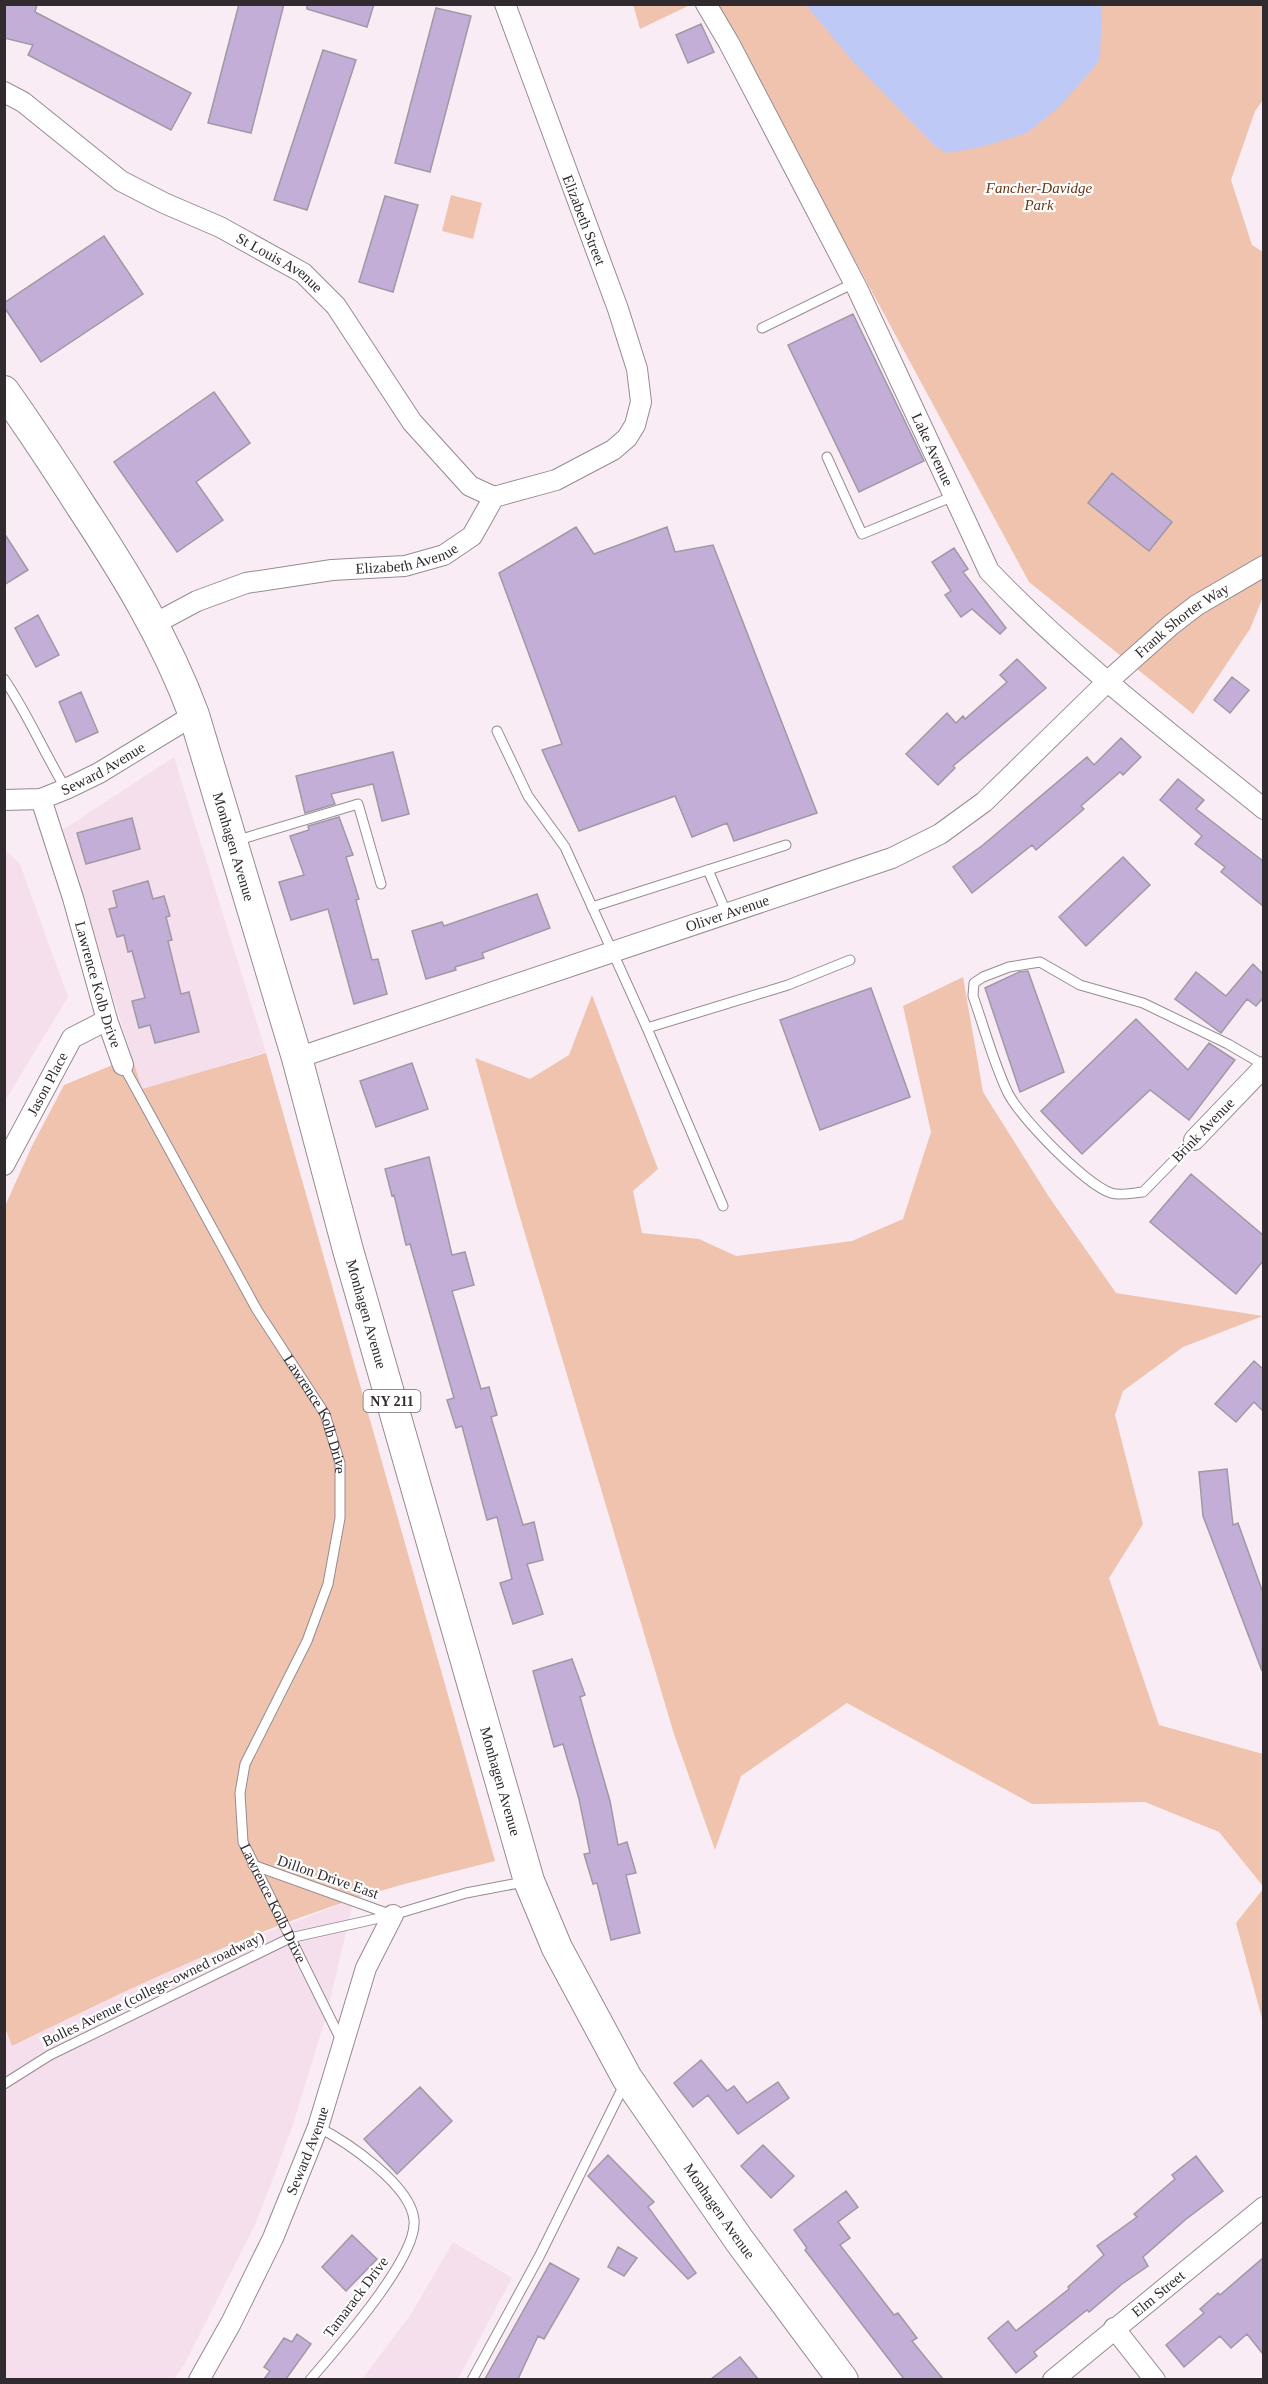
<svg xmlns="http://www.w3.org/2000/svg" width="1268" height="2384" viewBox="0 0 1268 2384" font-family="Georgia,serif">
<rect width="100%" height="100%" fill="#faecf4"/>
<!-- built -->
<path fill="#f5dfec" d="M174,757L266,1052L142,1090L61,831Z
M5,850L20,864L68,997L5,1101Z
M354,1899L327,2013L293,2125L274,2176L254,2227L184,2365L174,2379H5L4,2028L12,2046L187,1963Z
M453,2242L512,2278L458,2379H362L411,2314Z"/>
<!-- green -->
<path fill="#efc3ae" d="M633,4H690V5L640,29Z
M717,5H1263V100L1255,111L1231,180L1252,245L1263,252V597L1250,629L1193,714L1029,582Z
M451,195L482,203L473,239L442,231Z
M963,977L983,1092L1049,1197L1116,1293L1263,1316L1183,1347L1123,1391L1115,1415L1143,1524L1109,1578L1159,1725L1263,1754V1886L1219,1832L1145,1802L1032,1804L847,1703L741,1776L715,1850L674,1734L517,1207L475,1058L530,1079L569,1055L592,995L658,1169L633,1191L642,1233L699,1239L736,1256L852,1241L903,1219L931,1132L903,1006Z
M266,1053L495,1861C448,1873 400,1884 354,1899C236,1937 123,1992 12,2046L5,2028V1206L33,1144L64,1085L132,1057L142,1089Z
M1263,1889V2022L1236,1923Z"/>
<!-- water -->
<path fill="#bfc9f6" d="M806,5H1102L1100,58L1093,69L1058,108L1027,133L981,147L947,153L936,147L854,63Z"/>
<!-- building -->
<path fill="#c3aed8" stroke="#9f99a5" stroke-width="1.5" d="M4,4H37L35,12L191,93L171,130L28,55L33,45L4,38Z
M239,4H284L251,133L208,123Z
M307,4H374L367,27L307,9Z
M436,8L471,16L430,172L395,163Z
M701,24L714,52L688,63L676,35Z
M323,50L356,60L307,210L274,200Z
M385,196L418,205L393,292L359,282Z
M104,236L143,294L41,362L4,307V303Z
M853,314L924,461L859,492L788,345Z
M214,392L250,443L196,482L223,520L177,552L114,462Z
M1112,473L1172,522L1149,551L1088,503Z
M576,527L594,554L667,527L675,552L713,545L817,813L734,841L727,823L692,837L675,796L579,831L542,750L562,744L499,573Z
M4,533L28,570L4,585Z
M954,548L968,569L963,572L1006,628L1000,634L972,609L961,617L945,595L951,591L932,562Z
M38,615L59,655L36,667L15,628Z
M1017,659L1046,688L953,766L955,768L938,785L906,754L947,713L956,723L963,716L965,719L1007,682L1000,675Z
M1232,677L1249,690L1230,713L1214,700Z
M81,692L98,732L76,742L59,702Z
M1121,738L1141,757L1123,775L1120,772L1081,806L1084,809L1036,850L1032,845L972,893L953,867L983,845L1087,757L1094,765Z
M393,752L409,814L382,821L373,784L331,794L335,804L305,813L296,776Z
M1178,779L1204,800L1196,809L1263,861V906L1221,872L1225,867L1195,844L1202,836L1160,800Z
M339,817L353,855L346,857L359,899L356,900L372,960L378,959L387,994L354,1004L328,909L291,920L279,882L304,875L290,836L309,830L308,826Z
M132,818L140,849L86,864L77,833Z
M1123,857L1150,885L1086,946L1059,917Z
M148,881L153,899L164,896L170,916L166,917L172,940L168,941L181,994L189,992L199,1032L155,1043L150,1025L139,1028L132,1001L145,998L132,951L128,952L124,935L117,937L109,909L117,907L113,891Z
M537,894L550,928L482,953L484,958L455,967L456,970L426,979L412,931L442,922L444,926Z
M1253,964L1263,974V998L1256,1006L1247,999L1221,1033L1175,999L1196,972L1226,996Z
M1028,971L1064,1072L1020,1092L985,988L1019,972Z
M871,988L910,1097L820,1130L780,1020Z
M1136,1019L1188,1070L1209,1043L1235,1060L1189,1120L1150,1090L1082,1154L1041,1111Z
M412,1063L428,1109L376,1127L360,1081Z
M429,1157L452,1255L465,1252L474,1285L452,1291L481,1389L489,1387L497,1415L491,1417L523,1525L534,1522L543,1560L527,1564L543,1614L513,1624L500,1583L512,1579L497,1517L487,1520L462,1426L456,1428L447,1400L454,1398L410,1244L406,1245L394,1195L392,1196L385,1169Z
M1191,1174L1263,1235V1261L1236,1294L1150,1222Z
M1254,1361L1263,1369V1411L1254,1402L1236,1422L1215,1404Z
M1227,1469L1233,1525L1238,1523L1263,1593L1262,1671L1203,1516L1199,1472Z
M572,1659L585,1695L580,1697L610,1801L618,1845L627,1842L636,1873L626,1875L640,1933L611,1940L597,1883L593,1884L584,1854L590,1853L579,1799L563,1744L554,1747L533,1671Z
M701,2060L727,2091L734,2086L747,2103L778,2082L789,2098L738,2134L708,2095L693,2107L674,2083Z
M420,2087L452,2121L397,2174L364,2139Z
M763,2145L794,2176L771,2198L741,2166Z
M608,2155L654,2202L648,2207L696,2273L688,2279L588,2176Z
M1196,2156L1223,2191L1185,2220L1143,2257L1148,2266L1122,2284L1089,2312L1087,2310L1034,2352L1037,2356L1016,2373L988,2338L1008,2321L1016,2331L1069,2289L1068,2287L1104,2255L1097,2246L1137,2217L1134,2214L1175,2179L1172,2175Z
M846,2191L858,2207L838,2222L850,2238L840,2245L894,2315L898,2313L917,2338L912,2341L943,2379H904L805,2250L807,2248L794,2230Z
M352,2235L377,2259L346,2291L322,2267Z
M618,2247L637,2258L624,2276L608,2267Z
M1263,2258V2354L1247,2334L1231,2348L1220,2336L1184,2367L1166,2345L1204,2313L1200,2309L1218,2293L1220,2295Z
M550,2263L579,2279L544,2339L538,2336L518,2379H485Z
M297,2334L311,2344L286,2379H264L270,2371L264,2367L284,2338L292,2342Z
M740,2357L758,2379H711Z"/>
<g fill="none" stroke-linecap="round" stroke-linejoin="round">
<!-- lane casing -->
<g stroke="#978a92" stroke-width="11">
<g id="lane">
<path d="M762,328L854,283"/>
<path d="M827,457L862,534L954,496"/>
<path d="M4,679C28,714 44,753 66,789"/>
<path d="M497,731L528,796L565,847L647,1028L723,1206"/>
<path d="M235,841L358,804L381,884"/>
<path d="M708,870L726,912"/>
<path d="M592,907L786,845"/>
<path d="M647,1028L788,985L850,960"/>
<path id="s1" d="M123,1065L257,1310L325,1414L340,1463V1518L328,1584L307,1641L245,1764L240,1793L243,1842L342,2042"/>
<path d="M1194,1140L1143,1192C1133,1193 1120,1196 1111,1193C1085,1184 1018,1116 1007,1091C993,1061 984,1027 973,996L974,983L983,977L1009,967L1040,962L1080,985L1143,1003L1228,1044L1264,1065"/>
<path d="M253,1865L392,1915"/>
<path d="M4,2084L50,2055L290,1938L393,1915L466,1893L524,1882"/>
<path d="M310,2380C336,2349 418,2258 414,2220C411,2185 347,2142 318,2127"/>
<path d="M472,2380L540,2255L625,2083"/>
</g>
</g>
<!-- street casing -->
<g stroke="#978a92" stroke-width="22">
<g id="street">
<path id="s2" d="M706,4L729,43L858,290L989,571C1073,659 1169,732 1264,809"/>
<path id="s3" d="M4,92L23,102L121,181L164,203L220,227L303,273L336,306L412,422L470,486L494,497"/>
<path id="s4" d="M154,624L197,601L246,583L332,570L405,566L444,555L472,536L494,497L556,480L613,450L627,438L635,425L641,402L637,369L618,309L505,4"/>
<path id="s5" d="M41,799L73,898L107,1020L123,1065"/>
<path id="s6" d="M4,800L41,799L66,789L99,773L194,715"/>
<path id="s7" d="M297,1058L892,858L940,834L984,802L1107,682L1171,625L1197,605L1264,566"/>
<path d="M1194,1140L1264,1067"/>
<path id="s8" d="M4,1165L72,1038L107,1020"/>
<path d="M1114,2328L1155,2380"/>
<path id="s9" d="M199,2380L231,2323L273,2238L318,2127L366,1968L393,1915"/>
<path id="s10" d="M1053,2380L1264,2207"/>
</g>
</g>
<!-- primary casing -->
<g stroke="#978a92" stroke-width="32">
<g id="primary">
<path id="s11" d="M4,391C31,429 56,467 81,506C125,573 166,639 194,715L297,1058L348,1250L529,1881L557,1948L627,2078L739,2240L843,2380"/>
</g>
</g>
<!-- lane -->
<use href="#lane" stroke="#fff" stroke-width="9"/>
<!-- street -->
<use href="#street" stroke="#fff" stroke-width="20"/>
<!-- primary -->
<use href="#primary" stroke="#fff" stroke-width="30"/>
</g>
<g text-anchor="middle" stroke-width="4.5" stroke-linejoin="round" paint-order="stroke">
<!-- shield labels -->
<rect fill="#fff" stroke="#6f6b6d" stroke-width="1.5" x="363.5" y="1390" width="57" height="22" rx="4.5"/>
<g font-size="14" font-weight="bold" fill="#312b2f">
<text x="392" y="1406">NY 211</text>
</g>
<!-- park labels -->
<g font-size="15" font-style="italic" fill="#6e3413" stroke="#fff">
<text x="1039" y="193">Fancher-Davidge<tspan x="1039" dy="17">Park</tspan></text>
</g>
<!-- street labels -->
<g font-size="15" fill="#312b2f" stroke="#fff">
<text transform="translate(584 220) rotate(69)" y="5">Elizabeth Street</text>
<text dy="5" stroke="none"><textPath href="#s3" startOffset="326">St Louis Avenue</textPath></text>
<text dy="5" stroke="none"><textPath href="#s2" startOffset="500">Lake Avenue</textPath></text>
<text dy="5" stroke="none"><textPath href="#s4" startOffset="264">Elizabeth Avenue</textPath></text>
<text dy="5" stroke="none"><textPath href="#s7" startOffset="1005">Frank Shorter Way</textPath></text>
<text dy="5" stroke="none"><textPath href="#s6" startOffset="106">Seward Avenue</textPath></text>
<text dy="5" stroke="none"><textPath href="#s11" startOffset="514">Monhagen Avenue</textPath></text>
<text dy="5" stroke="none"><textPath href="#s7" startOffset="454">Oliver Avenue</textPath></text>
<text dy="5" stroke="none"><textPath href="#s5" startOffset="194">Lawrence Kolb Drive</textPath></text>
<text dy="5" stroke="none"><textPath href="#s8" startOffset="92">Jason Place</textPath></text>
<text transform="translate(1203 1130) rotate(-46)" y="5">Brink Avenue</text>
<text dy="5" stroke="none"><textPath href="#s11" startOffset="1000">Monhagen Avenue</textPath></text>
<text dy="5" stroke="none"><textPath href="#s1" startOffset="400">Lawrence Kolb Drive</textPath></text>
<text dy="5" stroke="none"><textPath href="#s11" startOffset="1486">Monhagen Avenue</textPath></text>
<text transform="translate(328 1877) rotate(19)" y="5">Dillon Drive East</text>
<text dy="5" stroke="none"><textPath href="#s1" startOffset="922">Lawrence Kolb Drive</textPath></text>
<text transform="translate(153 1989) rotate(-26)" y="5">Bolles Avenue (college-owned roadway)</text>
<text dy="5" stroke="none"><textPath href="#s9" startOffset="254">Seward Avenue</textPath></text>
<text dy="5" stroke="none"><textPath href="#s11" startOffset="1972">Monhagen Avenue</textPath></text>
<text dy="5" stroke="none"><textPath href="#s10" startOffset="136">Elm Street</textPath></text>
<text transform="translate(356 2297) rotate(-53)" y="5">Tamarack Drive</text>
</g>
</g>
<!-- border -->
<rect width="1268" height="2384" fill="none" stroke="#312b2f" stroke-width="12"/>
</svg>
